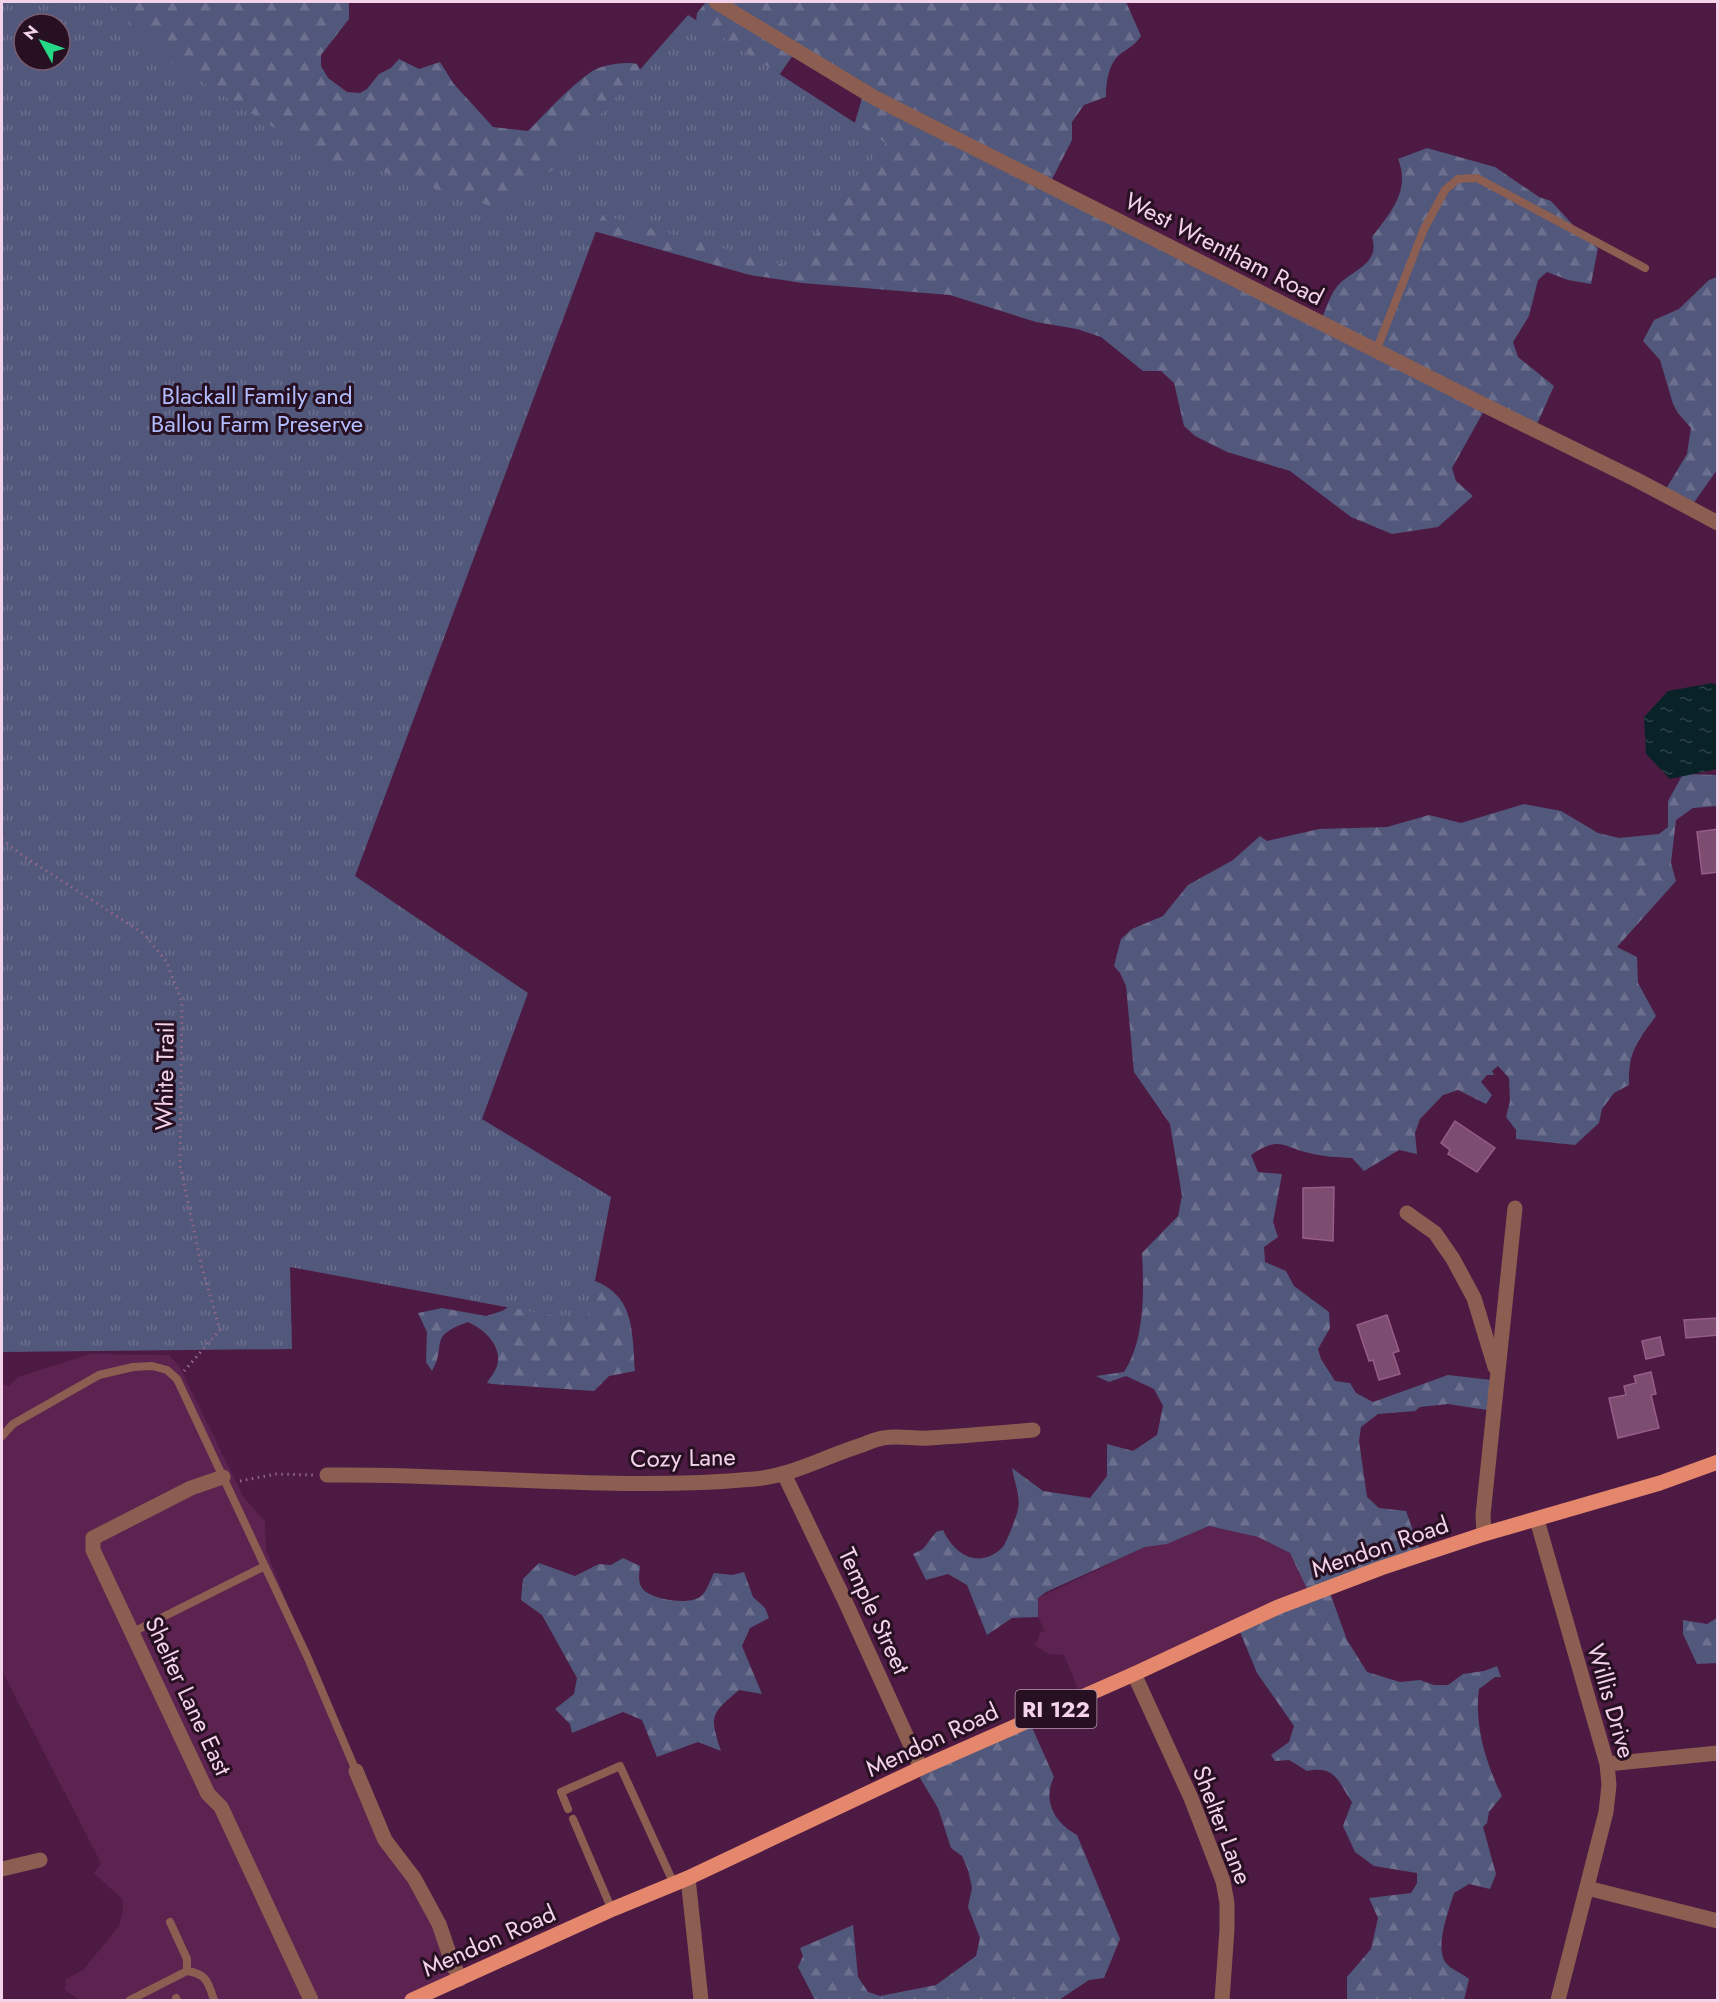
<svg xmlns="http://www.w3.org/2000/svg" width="1719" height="2002" viewBox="0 0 1719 2002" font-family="Jost,sans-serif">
<defs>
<pattern id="forest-firs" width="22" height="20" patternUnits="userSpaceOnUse" patternTransform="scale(1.5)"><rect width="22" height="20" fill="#52587b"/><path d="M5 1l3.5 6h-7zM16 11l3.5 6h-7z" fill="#6c6f8e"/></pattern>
<pattern id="park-tufts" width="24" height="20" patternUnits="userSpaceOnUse" patternTransform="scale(1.5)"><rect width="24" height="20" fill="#52587b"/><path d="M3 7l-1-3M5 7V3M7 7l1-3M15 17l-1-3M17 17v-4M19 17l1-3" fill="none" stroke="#6c6f8e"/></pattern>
<pattern id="water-ripples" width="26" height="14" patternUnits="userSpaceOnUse" patternTransform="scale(1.5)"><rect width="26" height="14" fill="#082228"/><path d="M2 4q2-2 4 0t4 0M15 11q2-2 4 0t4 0" fill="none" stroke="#2d4147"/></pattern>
</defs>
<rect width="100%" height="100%" fill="#4d1a43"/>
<!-- built -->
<path fill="#5c2350" d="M90,1354L169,1355L179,1366L244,1498L265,1521L266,1549L307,1656L361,1781L465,1979L425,2000H80L65,1990L66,1979L83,1970L119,1926L123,1910L122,1899L94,1873L101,1863L2,1671V1384L9,1386L18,1377Z
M1209,1526L1258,1537L1290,1553L1311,1596L1082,1698L1064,1655L1048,1654L1035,1645L1040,1633L1045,1631L1038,1617V1598L1145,1547L1167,1544Z"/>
<!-- forest -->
<path fill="url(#forest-firs)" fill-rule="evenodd" d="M2,2H349V19L321,55V66L328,78L347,92L360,93L367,89L379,74L391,68L399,59L419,69L440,62L453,83L493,127L528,131C548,111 568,88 591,72C601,65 624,61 637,64L662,106L845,156L863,95L795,52L778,77L695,30L697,13L706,2H1126L1141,36C1135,45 1127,49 1119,55C1108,65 1106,84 1106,97L1084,105L1072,122V140L1049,185L1321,320C1326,310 1329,297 1336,288C1349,270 1381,266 1372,237C1390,213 1411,191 1398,159L1427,148L1495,167L1539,197L1551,201L1587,240L1598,248L1591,284L1568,280L1547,272L1538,280L1529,316L1513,342L1518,357L1554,386L1537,424L1485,409L1452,468L1456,481L1473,496L1438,527L1392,534L1351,517L1290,471L1227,452L1195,436L1184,426L1174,383L1161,371H1143L1101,337L1077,329L1036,322L950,295L802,283L750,275L533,214L37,247ZM24,24H60V60H24Z
M1717,277V470L1690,508L1663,494L1687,454L1691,428L1678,413L1673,404L1660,360L1643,341L1654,320L1679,309L1709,280Z
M1683,774L1717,775V806L1693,808L1676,820L1671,863L1676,881L1617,947L1637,957L1638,983L1656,1016C1637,1042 1628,1052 1629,1085L1614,1093L1602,1109L1599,1123L1575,1145L1516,1139V1130L1506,1117L1510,1101L1509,1078L1498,1066L1492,1071L1494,1075H1487L1481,1082L1492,1095L1486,1104L1458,1090L1443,1095L1420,1119L1415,1133L1417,1154L1399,1150L1364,1171L1352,1158C1338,1157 1323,1157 1309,1153C1280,1146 1280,1136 1251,1155L1258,1172L1282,1174L1273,1222L1278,1237L1264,1247L1265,1262L1286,1271L1294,1286L1329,1312L1330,1328L1318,1349L1321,1359L1335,1381L1350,1383L1356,1393L1373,1402L1448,1375L1500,1381L1494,1411L1448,1404L1420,1407L1415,1411L1378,1414L1361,1427L1359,1441L1367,1497L1379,1508L1406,1511L1422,1556L1330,1593L1347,1640L1367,1672L1400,1682L1420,1680L1434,1685H1448L1463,1674L1484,1671L1497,1666L1501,1677H1495L1479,1689C1474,1725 1486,1764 1502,1796L1489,1812L1487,1823L1483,1827L1496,1874L1490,1889L1469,1884L1454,1893C1449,1910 1434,1948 1446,1963C1449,1968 1463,1974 1469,1979L1464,2000H1347V1977L1371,1949L1378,1918L1369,1898L1411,1893L1417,1883V1873L1374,1866L1355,1852L1343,1826L1352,1802C1338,1782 1336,1765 1307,1771L1289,1760L1275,1761L1271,1755L1289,1742L1294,1726L1257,1673L1240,1632L1311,1597L1290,1553L1258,1537L1209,1526L1167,1544L1145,1547L1046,1592L1038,1598V1617L1012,1618L987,1635L967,1585L948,1574L926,1580L913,1554L923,1549L936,1532L943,1530C954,1554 978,1570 1002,1548C1006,1544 1017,1516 1018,1509C1021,1498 1014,1480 1012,1468L1043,1491L1090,1498L1107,1476V1444L1133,1451L1157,1435L1163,1406L1154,1389L1126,1376L1109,1382L1096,1376L1124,1372C1145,1340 1144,1291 1142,1253L1178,1216L1182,1196L1170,1124L1134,1072L1126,986L1120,973L1114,966L1121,939L1132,929L1163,916L1188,885L1233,860L1260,836L1267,841L1319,829L1387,827L1429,815L1461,823L1524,804L1561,811L1598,833L1619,838L1659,834L1668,827V801Z
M579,1276C634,1289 632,1323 635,1371L609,1376L594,1391L492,1384L487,1383C490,1378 495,1372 497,1366C503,1346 484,1329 468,1322C426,1337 448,1344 432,1371L426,1362L427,1332L418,1313L442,1308L486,1316L502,1311L549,1280Z
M623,1558L640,1566C639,1575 637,1586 646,1592C657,1600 688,1605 700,1597C707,1592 710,1580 714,1573L732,1575L744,1572L753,1597L765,1608L769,1618L750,1628L742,1646L762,1694L739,1690C711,1714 709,1715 721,1751L698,1742L657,1757L642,1720L623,1712L572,1733L570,1724L555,1709L574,1694L577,1678L542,1615L521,1600L523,1579L539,1563L575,1576L599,1564L611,1565Z
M1717,1618V1663L1697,1664L1683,1634V1620L1707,1624Z
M1031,1725L1054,1777C1042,1801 1055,1823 1077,1835L1120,1939L1104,1978L1089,1980L1059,2000H815L798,1967L803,1956L800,1948L853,1925L858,1977L868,1992L880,1996L936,1985L976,1956L980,1938L968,1907L972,1888L968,1870L962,1856L951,1848L938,1808L920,1778L923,1773Z"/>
<!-- park -->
<path fill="url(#park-tufts)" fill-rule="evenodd" d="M2,2H109L171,62L331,164L349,161L506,211L527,180L550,172L688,15L886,143L791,267L602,215L355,876L528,993L482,1119L611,1197L587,1322L290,1267L292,1349L2,1352ZM24,24H60V60H24Z"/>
<!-- water -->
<path fill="url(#water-ripples)" d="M1712,683L1717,685V769L1670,779L1646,754L1644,717L1668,691Z"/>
<!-- building -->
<path fill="#7d4c71" stroke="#965d88" stroke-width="1.5" d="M1718,829V872L1702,874L1697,832Z
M1455,1121L1495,1148L1477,1172L1448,1154L1450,1150L1441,1143Z
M1334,1187L1333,1241L1303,1238V1188Z
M1387,1315L1399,1351L1393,1353L1400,1374L1379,1380L1373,1360L1369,1361L1357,1325Z
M1718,1318V1335L1686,1338L1684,1320Z
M1660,1337L1664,1355L1646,1359L1642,1341Z
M1651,1372L1656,1394L1651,1395L1659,1428L1618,1438L1609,1398L1626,1395L1624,1386L1636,1383L1634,1376Z"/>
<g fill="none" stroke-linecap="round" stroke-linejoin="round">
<!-- path -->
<path stroke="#926788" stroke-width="3" stroke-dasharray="1.5 4.5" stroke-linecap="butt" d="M2,839L19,853L144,934L166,961L182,1002L180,1165L201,1264L220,1330L184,1371
M240,1481L276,1474L313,1475"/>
<!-- service -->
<path stroke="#8c5e51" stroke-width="8" d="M1376,351L1424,229L1445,190L1458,179L1477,178L1645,268
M2,1436L13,1424L99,1375L133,1367L152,1366L167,1370L177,1379L307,1656L356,1771
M133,1632L265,1566
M568,1809L561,1792L620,1766L674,1884
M573,1819L612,1910
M170,1922L187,1959V1971
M176,1998L177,2000
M130,2000L187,1971C207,1974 208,1982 214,2000"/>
<!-- minor -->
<path stroke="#8c5e51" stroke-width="15" d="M1407,1213L1435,1233L1453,1259L1474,1298L1495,1367
M784,1474L845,1601L921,1768
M327,1475C469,1473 612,1492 754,1479C792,1476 826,1456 862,1445C869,1442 876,1439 883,1438C898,1435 914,1439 929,1438C963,1436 998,1433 1033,1430
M223,1477L191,1488L93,1538V1550L208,1794L221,1807L311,2000
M1537,1520L1607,1764L1609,1785L1606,1812L1558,2000
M1484,1534L1483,1515L1515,1208
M1134,1674L1191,1798L1223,1881L1227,1903V1929L1222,2000
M1607,1764L1718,1753
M356,1771L385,1840L414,1878L439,1924L452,1962L460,1979
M2,1869L40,1860
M688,1878L701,2000
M1587,1888L1718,1921"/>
<!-- tertiary -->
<path stroke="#8c5e51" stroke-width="15" d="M716,2L875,98L1482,404L1635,479L1718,523"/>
<!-- primary -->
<path stroke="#e4876c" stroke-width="15" d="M412,2000L613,1909L688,1878L921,1768L1134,1674L1278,1607L1381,1568L1484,1534L1660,1483L1718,1462"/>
</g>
<g text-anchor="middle" stroke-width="6" stroke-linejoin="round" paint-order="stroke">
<!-- shield labels -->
<rect fill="#261021" stroke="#b698ae" stroke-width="1.5" x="1015.5" y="1690" width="81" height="38" rx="4.5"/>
<g font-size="22" font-weight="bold" fill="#f4d3ea">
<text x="1056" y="1717">RI 122</text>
</g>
<!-- street labels -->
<g font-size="24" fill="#f4d3ea" stroke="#261021">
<text transform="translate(1224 249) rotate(27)" y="8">West Wrentham Road</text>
<text transform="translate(165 1076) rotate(-89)" y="8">White Trail</text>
<text transform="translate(683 1458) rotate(-1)" y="8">Cozy Lane</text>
<text transform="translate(1380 1547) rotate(-19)" y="8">Mendon Road</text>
<text transform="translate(874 1611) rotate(65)" y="8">Temple Street</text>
<text transform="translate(188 1696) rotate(65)" y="8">Shelter Lane East</text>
<text transform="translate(1611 1701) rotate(74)" y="8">Willis Drive</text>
<text transform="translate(932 1740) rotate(-25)" y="8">Mendon Road</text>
<text transform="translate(1222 1825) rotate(69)" y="8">Shelter Lane</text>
<text transform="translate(489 1941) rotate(-24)" y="8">Mendon Road</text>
</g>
<!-- park labels -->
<g font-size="24" fill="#b2bdfd" stroke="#261021">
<text x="257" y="404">Blackall Family and<tspan x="257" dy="28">Ballou Farm Preserve</tspan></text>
</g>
</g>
<!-- border -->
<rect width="1719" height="2002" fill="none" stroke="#f4d3ea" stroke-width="6"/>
<!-- north arrow -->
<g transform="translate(42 42) rotate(310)"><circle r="28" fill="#261021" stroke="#785e71" stroke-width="1.5"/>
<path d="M0-4.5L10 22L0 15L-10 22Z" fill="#25d886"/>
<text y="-9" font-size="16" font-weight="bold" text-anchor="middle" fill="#f4d3ea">N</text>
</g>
</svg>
